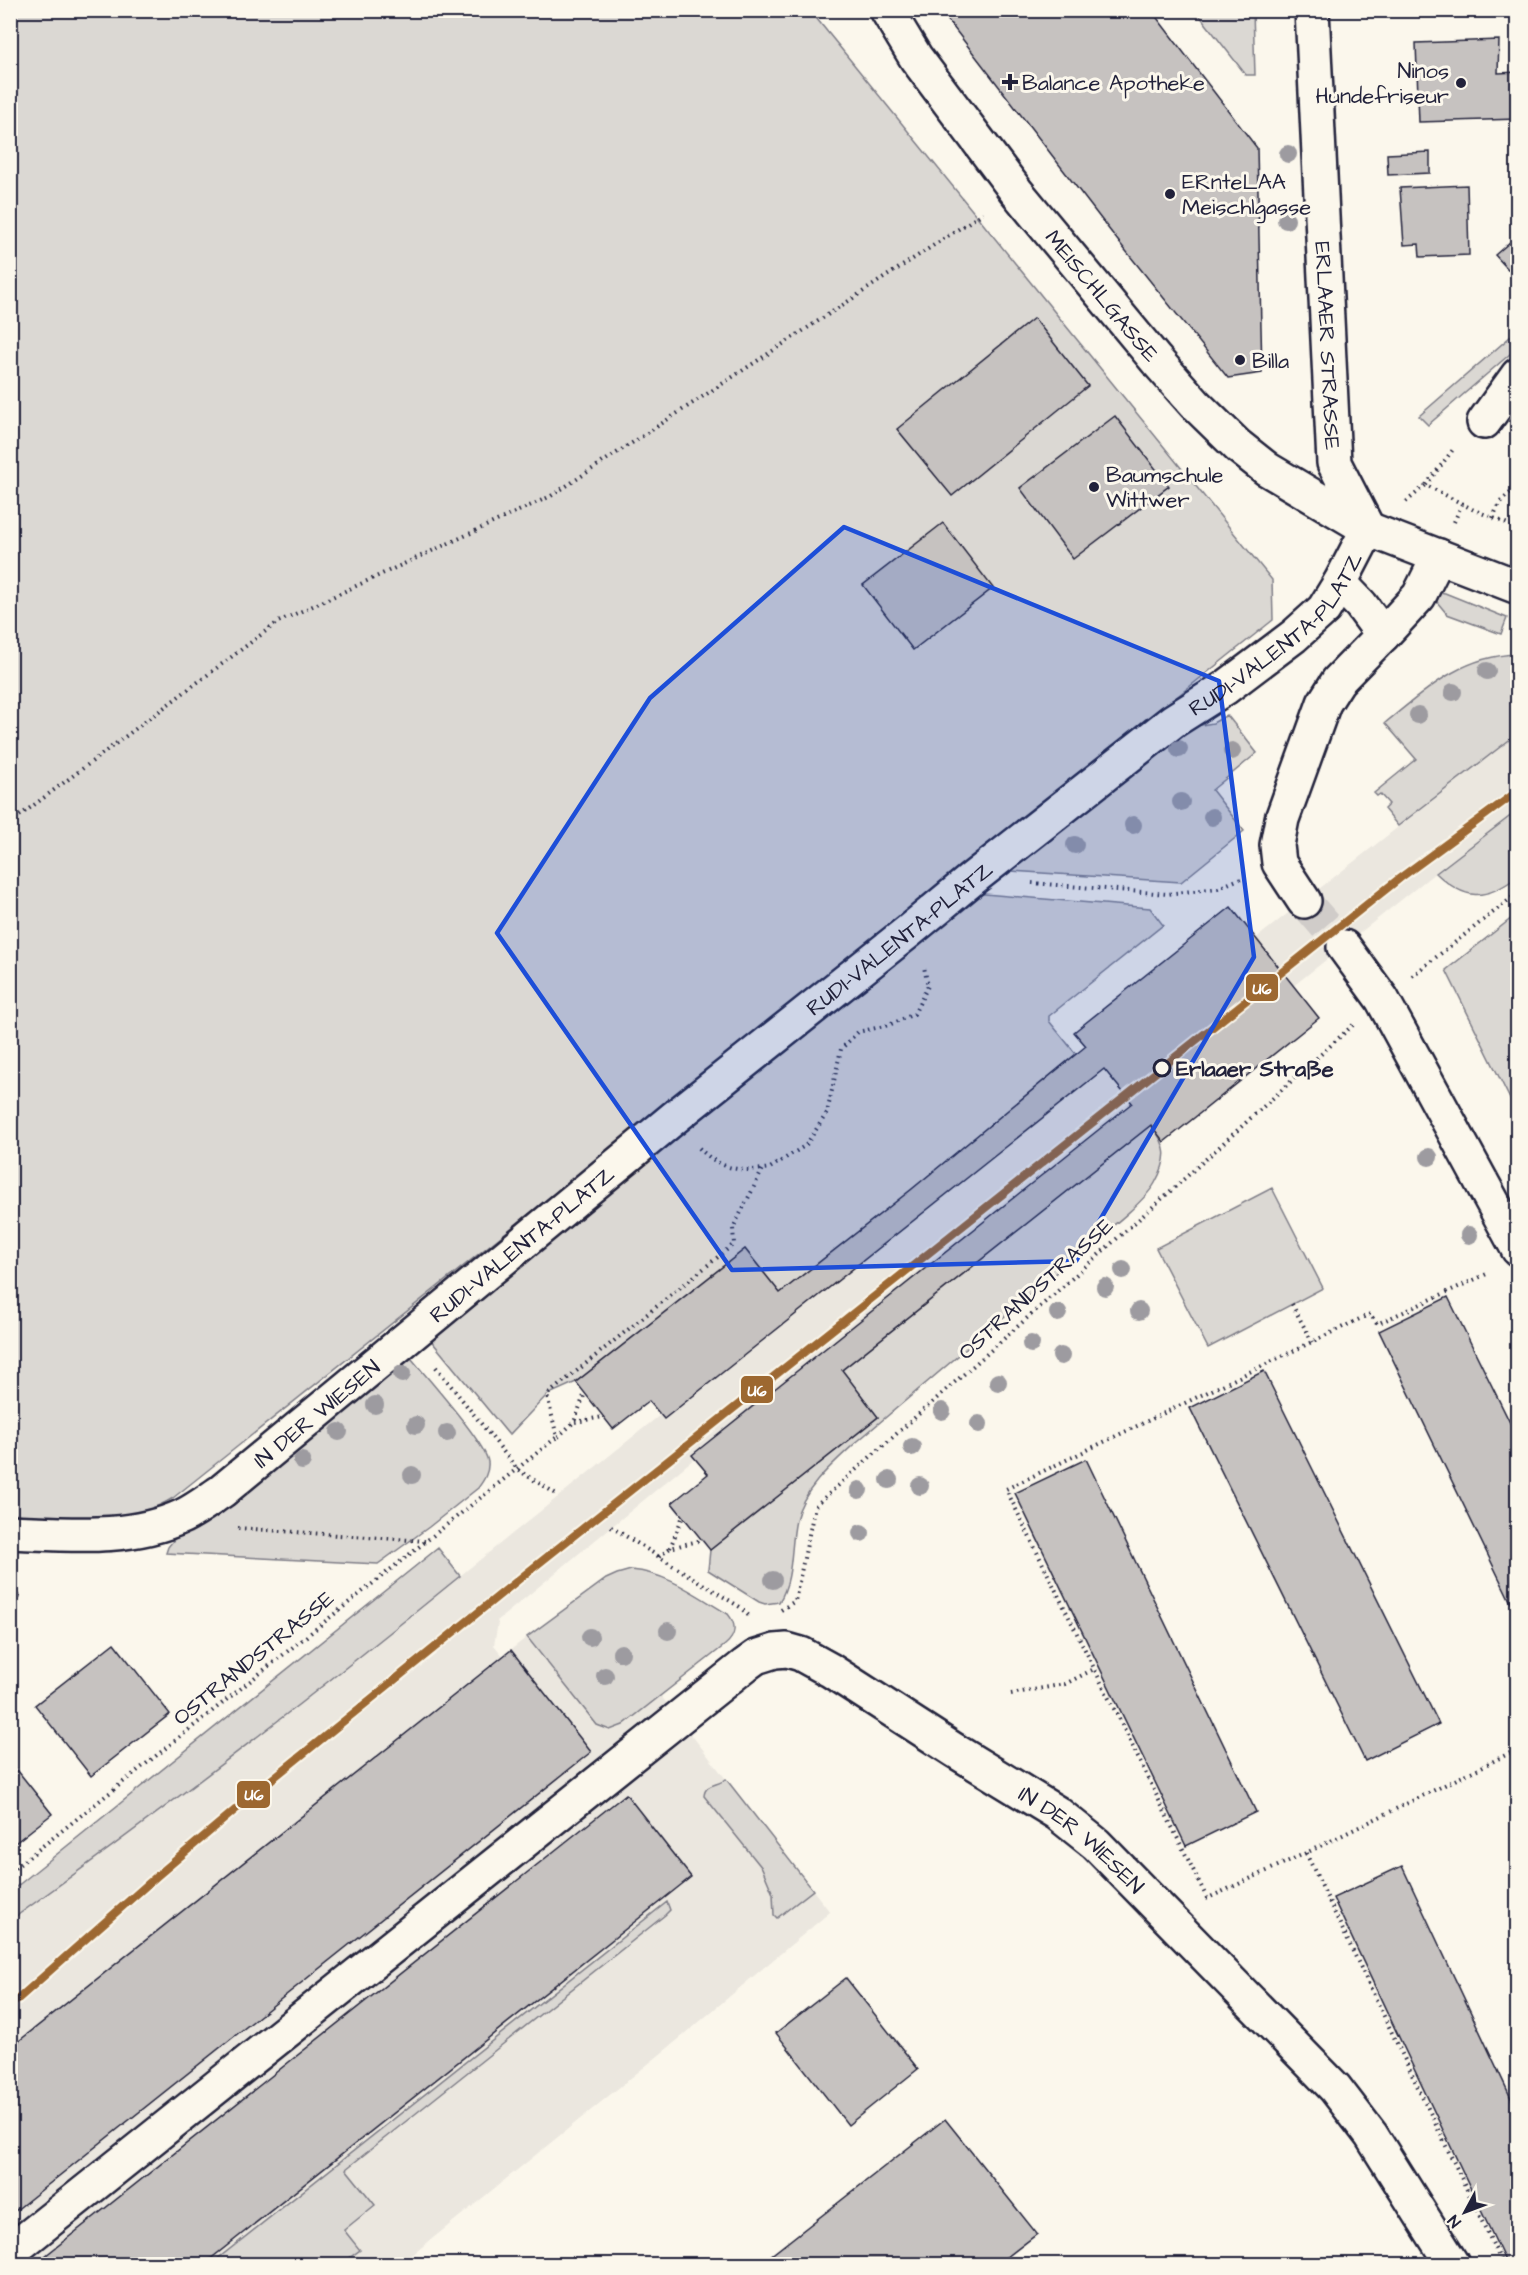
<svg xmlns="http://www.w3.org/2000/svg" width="1528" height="2275" viewBox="0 0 1528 2275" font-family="'Architects Daughter',sans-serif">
<rect width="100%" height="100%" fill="#fbf7ec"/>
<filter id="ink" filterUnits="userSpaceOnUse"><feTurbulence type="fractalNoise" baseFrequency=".0167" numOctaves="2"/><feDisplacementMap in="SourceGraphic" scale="12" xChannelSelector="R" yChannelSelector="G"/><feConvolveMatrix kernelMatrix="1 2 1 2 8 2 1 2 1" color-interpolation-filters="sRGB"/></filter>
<g filter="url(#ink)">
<!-- built -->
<path fill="#ebe7df" d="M1517,734V811L1440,869L1292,987L1274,990L693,1454L695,1458L497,1621L498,1623L494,1645L503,1656L527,1637L594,1721L602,1727L610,1730L620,1727L661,1696L830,1912L679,2039L401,2264H11L10,1920L178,1798L334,1677L660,1415L664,1418L1104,1069L1255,939Z"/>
<!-- green -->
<path fill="#dbd8d3" stroke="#7e7d87" stroke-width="1.5" d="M11,11H819L817,19L1272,580L1273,620L173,1498C125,1528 64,1517 11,1514Z
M1196,11H1253L1255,75H1246Z
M1517,331V348L1428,425L1419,416Z
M1439,592L1445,593L1507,618L1501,634L1447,614L1437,602Z
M1517,654V734L1398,826L1384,809L1389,804L1380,794L1377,796L1374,793L1416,759L1385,723C1427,689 1461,656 1517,654Z
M1227,715L1257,753L1212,790L1244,831L1181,882L1011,871L1009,865L1184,728L1213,723Z
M1517,811V877C1485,901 1465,901 1436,873Z
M973,893L1150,908L1163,925L1049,1016V1021L1076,1054L912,1189L780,1293L745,1249L576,1382L547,1395L509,1435L429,1338Z
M1517,914L1518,1098L1511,1101L1446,970Z
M1151,1125C1168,1146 1169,1158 1155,1183C1143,1205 1092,1242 1071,1260C998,1322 925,1384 852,1446C830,1466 803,1490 796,1520C790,1547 794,1578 779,1602L765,1604L759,1602L708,1570L710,1550L878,1417L842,1370Z
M1272,1188L1323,1288L1208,1348L1156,1248Z
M407,1353C422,1372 486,1443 488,1462C489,1472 484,1480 478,1488L429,1527L378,1564L166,1553L168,1547L180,1532Z
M438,1548L460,1576C314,1695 164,1810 11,1920V1891Z
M631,1570C668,1573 697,1596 728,1614C737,1625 736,1636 725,1645L623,1725L610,1730L597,1725L527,1637L606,1579L617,1574Z
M726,1779L813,1890L777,1918L774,1915L773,1894L762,1868L704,1796C705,1783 718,1786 726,1779Z
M667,1902L670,1910L665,1915L346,2169L375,2205L344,2230L360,2250L341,2264H211Z"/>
<!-- building -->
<path fill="#c6c2c0" stroke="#22223b" stroke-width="1.5" d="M940,10H1151L1257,148L1262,373L1228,378L1118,241Z
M1499,40L1498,73L1518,72V119L1419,122L1416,43Z
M1430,152V173L1388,175L1387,154Z
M1467,185L1469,255L1420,257L1419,244L1404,245L1400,188Z
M1518,235V280L1495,255Z
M1034,318L1088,386L952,496L897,429Z
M1115,416L1169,486L1073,559L1020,488Z
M943,523L993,588L913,650L863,585Z
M1231,907L1319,1018L1164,1142L1151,1125L842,1370L878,1417L710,1550L672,1503L708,1474L692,1455L1132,1103L1104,1069L664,1419L649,1401L613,1429L576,1382L745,1249L780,1293L912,1189L1086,1046L1074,1032Z
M1448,1297L1518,1439V1617L1379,1331Z
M1264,1371L1439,1724L1365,1761L1190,1408Z
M1086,1459L1256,1812L1186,1846L1015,1493Z
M10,1585L20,1597L10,1605Z
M114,1643L170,1714L91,1776L35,1705Z
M511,1650L591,1752L10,2215V2048Z
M10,1761L52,1814L10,1847Z
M626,1794L691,1877L204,2264H35Z
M1402,1866L1518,2113V2257L1506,2263L1333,1898Z
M846,1978L918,2069L848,2125L776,2033Z
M945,2119L1037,2234L998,2264H760Z"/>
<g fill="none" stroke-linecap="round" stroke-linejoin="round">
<!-- minor-tunnel -->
<path stroke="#d0ccc9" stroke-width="33" stroke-dasharray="33 16" stroke-linecap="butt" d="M1304,901L1344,947"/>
<!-- minor casing -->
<g stroke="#22223b" stroke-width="38">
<g id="minor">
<path id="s1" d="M887,10L916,58L1016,191L1156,360L1195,404L1238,446L1267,469L1368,529L1518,587"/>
<path id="s2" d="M1312,10L1334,463L1368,529"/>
<path d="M1484,422L1518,375"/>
<path d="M1383,635L1419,596L1439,556"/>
<path d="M1304,901L1279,863L1277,845L1282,819L1324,703L1338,681L1383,635L1361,605L1340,583"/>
<path d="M1344,947L1382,999L1518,1249"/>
<path id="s3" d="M10,1532C68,1534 129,1541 183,1516C197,1509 210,1499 222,1491L675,1117L909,931L972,879L1173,721L1225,688L1294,636L1324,609L1340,583L1368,529"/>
<path id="s4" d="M10,2252L745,1665L756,1657L775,1651L787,1650L801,1654L830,1670L954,1750L1057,1813L1096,1844L1335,2088L1371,2135L1452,2264"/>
</g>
</g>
<!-- path -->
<path stroke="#22223b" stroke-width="4" stroke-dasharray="1.5 4.5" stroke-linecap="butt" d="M1426,485L1455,447
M1406,502L1426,485L1474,510L1518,528
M1493,518L1499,503L1518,486
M1454,522L1462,504
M10,823L278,622L551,496L983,213
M1032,883L1167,894L1218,888L1244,877
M1412,976L1518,893
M699,1148C720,1169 741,1173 770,1168L806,1145L827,1113L841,1049L858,1032L889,1025L914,1014L928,986L924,967
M1292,1304L1312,1342
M436,1367L518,1470L558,1495
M575,1422L603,1417
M558,1437L574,1422L585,1393
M611,1527L740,1607L751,1618
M238,1528L425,1541
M670,1548L683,1516
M659,1557L670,1548L702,1540
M781,1610L795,1601L815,1506L1174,1188L1353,1025
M1011,1694L1065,1684L1094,1669
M1306,1853L1501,2261L1496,2264
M10,1872L557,1437L547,1395L734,1244L733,1228L763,1169
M1207,1898L1006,1489L1370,1314L1377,1324L1489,1273
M1206,1899L1306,1853L1518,1749"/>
<!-- minor -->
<use href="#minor" stroke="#fbf7ec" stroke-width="33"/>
<!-- metro-1 casing -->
<g stroke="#fbf7ec" stroke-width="12">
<path id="metro-1" d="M10,2006L157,1876L261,1788L523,1576L1400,878L1518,791"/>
</g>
<!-- metro-1 -->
<use href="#metro-1" stroke="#9d6830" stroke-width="8"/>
</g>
<!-- trees -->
<g fill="#9d9ba0">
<circle cx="1288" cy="154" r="9"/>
<circle cx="1286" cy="220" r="9"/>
<circle cx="1487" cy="671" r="9"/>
<circle cx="1453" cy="692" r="9"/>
<circle cx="1418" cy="715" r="9"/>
<circle cx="1179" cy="749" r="9"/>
<circle cx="1232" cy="751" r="9"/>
<circle cx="1181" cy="802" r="9"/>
<circle cx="1212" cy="817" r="9"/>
<circle cx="1133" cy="825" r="9"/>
<circle cx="1075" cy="845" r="9"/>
<circle cx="1429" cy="1157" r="9"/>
<circle cx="1469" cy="1235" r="9"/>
<circle cx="1123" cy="1270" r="9"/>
<circle cx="1105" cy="1287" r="9"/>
<circle cx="1139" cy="1311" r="9"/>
<circle cx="1058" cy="1313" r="9"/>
<circle cx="1031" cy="1344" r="9"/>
<circle cx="1061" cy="1356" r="9"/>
<circle cx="402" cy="1374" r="9"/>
<circle cx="998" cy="1382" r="9"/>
<circle cx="375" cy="1405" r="9"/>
<circle cx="942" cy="1411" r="9"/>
<circle cx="979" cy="1424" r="9"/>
<circle cx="416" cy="1425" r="9"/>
<circle cx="339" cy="1432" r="9"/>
<circle cx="447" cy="1433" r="9"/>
<circle cx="912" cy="1447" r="9"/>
<circle cx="302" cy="1461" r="9"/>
<circle cx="412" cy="1475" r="9"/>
<circle cx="889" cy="1480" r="9"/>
<circle cx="920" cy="1486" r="9"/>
<circle cx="859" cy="1490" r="9"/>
<circle cx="861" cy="1533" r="9"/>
<circle cx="773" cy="1580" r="9"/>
<circle cx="668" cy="1631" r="9"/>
<circle cx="590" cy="1637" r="9"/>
<circle cx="621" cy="1653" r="9"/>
<circle cx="605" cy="1676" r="9"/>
</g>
</g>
<!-- marked area -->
<path fill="#1d4ed8" fill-opacity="0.2" stroke="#1d4ed8" stroke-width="4.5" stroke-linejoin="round" d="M844,527L1219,681L1254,957L1076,1261L732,1270L497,933L650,698Z"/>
<!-- markers -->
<g fill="#22223b" stroke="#fbf7ec" stroke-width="2">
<path d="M1007 73h6v6h6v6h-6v6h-6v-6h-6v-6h6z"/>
<circle cx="1461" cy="83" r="6"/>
<circle cx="1170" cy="194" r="6"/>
<circle cx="1240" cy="360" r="6"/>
<circle cx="1094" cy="487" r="6"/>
</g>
<circle fill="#fbf7ec" stroke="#22223b" stroke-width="3" cx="1162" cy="1068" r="8"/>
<g text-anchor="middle" stroke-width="6" stroke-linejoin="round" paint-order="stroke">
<!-- poi labels -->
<g font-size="22" fill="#22223b" stroke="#fbf7ec" text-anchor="start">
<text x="1449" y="78" text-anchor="end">Ninos<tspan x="1449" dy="25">Hundefriseur</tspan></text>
<text x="1022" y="90">Balance Apotheke</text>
<text x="1182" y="189">ERnteLAA<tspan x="1182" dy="25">Meischlgasse</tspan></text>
<text x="1252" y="368">Billa</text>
<text x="1106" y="482">Baumschule<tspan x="1106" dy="25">Wittwer</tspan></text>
</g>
<!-- street labels -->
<g font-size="22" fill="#22223b" stroke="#fbf7ec">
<text dy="8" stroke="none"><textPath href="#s1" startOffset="358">MEISCHLGASSE</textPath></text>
<text dy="8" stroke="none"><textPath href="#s2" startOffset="336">ERLAAER STRASSE</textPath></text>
<text dy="8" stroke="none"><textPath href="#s3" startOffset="1582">RUDI-VALENTA-PLATZ</textPath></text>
<text dy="8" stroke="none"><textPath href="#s3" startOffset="1096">RUDI-VALENTA-PLATZ</textPath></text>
<text dy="8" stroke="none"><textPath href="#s3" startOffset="610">RUDI-VALENTA-PLATZ</textPath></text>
<text transform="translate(1035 1288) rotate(-42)" y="8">OSTRANDSTRASSE</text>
<text dy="8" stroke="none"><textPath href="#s3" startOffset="344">IN DER WIESEN</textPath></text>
<text transform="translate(253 1657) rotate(-39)" y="8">OSTRANDSTRASSE</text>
<text dy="8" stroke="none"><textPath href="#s4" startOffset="1338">IN DER WIESEN</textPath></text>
</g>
<!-- stop labels -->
<g font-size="22" font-weight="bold" fill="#22223b" stroke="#fbf7ec" text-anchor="start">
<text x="1176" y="1076">Erlaaer Straße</text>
</g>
</g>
<g stroke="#fbf7ec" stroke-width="2">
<rect x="1245" y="973" width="34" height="29" rx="6" fill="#9d6830"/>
<rect x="740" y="1375" width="34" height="29" rx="6" fill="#9d6830"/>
<rect x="236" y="1780" width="35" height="29" rx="6" fill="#9d6830"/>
</g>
<g font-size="16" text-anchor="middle" font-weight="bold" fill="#fff">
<text x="1262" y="994">U6</text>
<text x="757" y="1396">U6</text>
<text x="254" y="1800">U6</text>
</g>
<!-- margin -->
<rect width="1528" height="2275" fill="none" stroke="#fbf7ec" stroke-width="36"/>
<rect x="18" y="18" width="1492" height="2239" fill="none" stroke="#22223b" stroke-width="2" filter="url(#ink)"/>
<!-- north arrow -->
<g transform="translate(1465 2212) rotate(229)" stroke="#fbf7ec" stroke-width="4.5" paint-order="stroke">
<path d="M0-4.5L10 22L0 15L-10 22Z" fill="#22223b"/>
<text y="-9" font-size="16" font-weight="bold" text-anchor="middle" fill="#22223b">N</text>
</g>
</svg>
